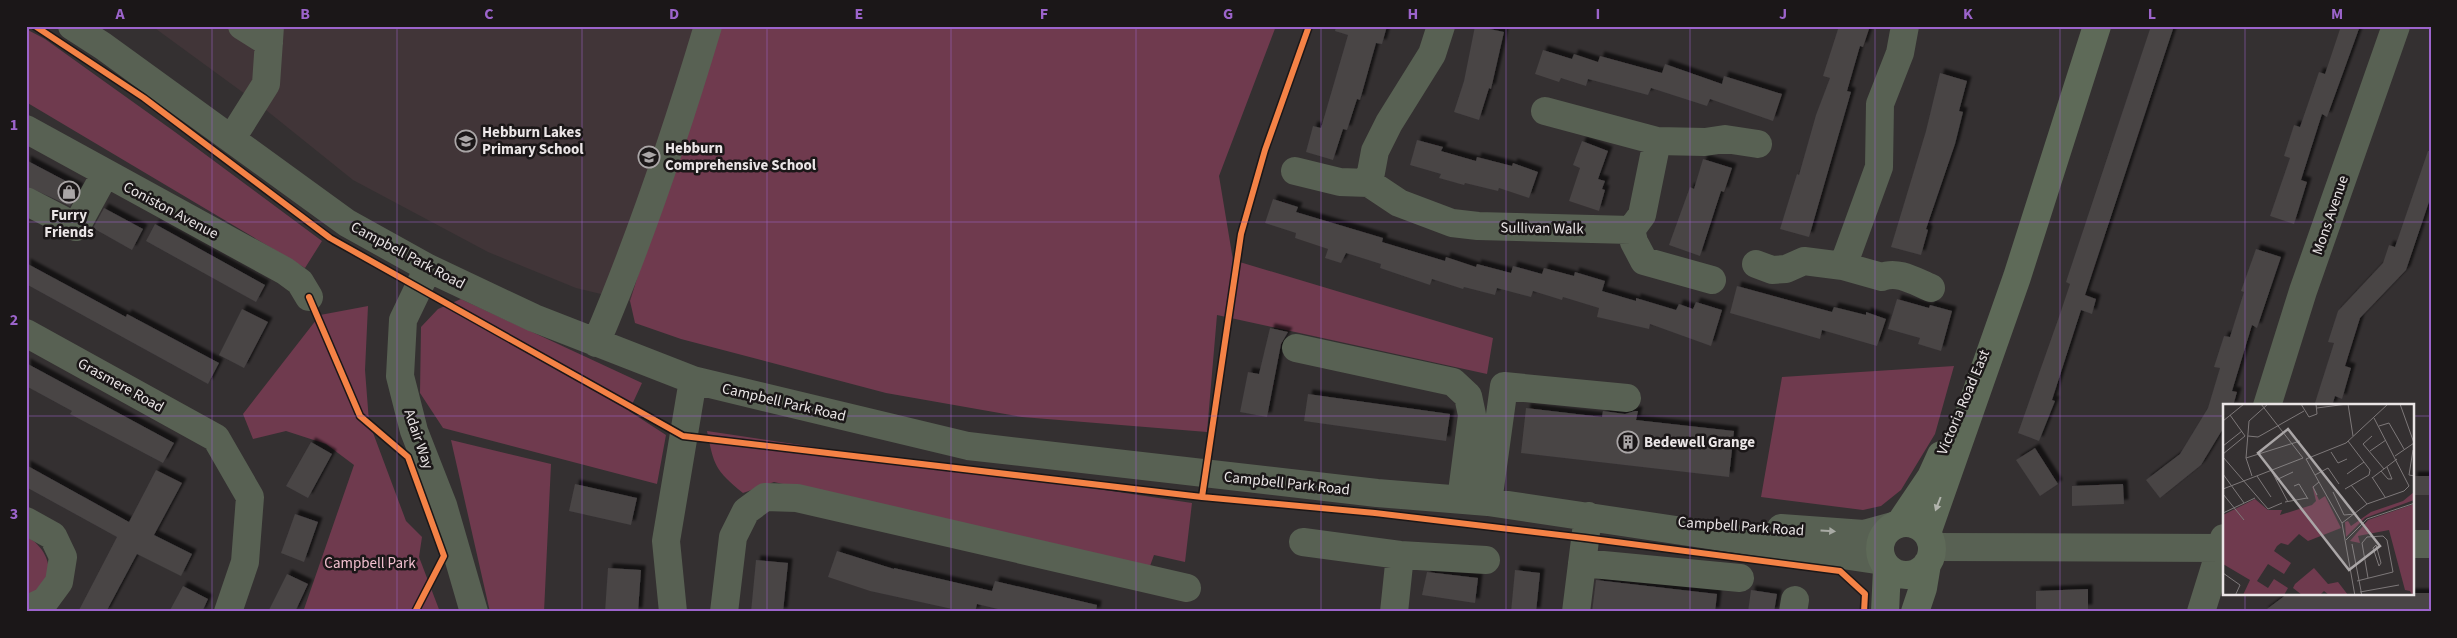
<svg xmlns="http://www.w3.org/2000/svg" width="2457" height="638" viewBox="0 0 2457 638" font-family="'Source Sans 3',sans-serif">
<defs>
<filter id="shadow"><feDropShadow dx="4.5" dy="-4.5" stdDeviation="1" flood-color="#0009"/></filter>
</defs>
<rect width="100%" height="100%" fill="#343031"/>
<!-- built -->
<path fill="#413538" d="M152,26H716L630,301L576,288L488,252L353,180L256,102Z"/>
<!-- green -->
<path fill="#6f3a4e" d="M716,26H1276L1219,176L1233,260L1493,338L1487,374L1217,315L1207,432L1022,417L886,393L681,339L635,323L630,301Z
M26,29L45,39L175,132L322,241L305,268L26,102Z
M461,299L642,383L629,411L666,435L657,484L443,428L420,393L421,327L438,309Z
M368,306L365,370L369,422L406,521L422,537L419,557L440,612H303L354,465L326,444L286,431L253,439L243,414L320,315Z
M1954,366L1935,434L1901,490L1881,506L1863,510L1761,497L1782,377Z
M707,431L1192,503L1185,562L1154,555L1150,566L774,482L743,493C715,470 714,466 707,431Z
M451,440L551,464L544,612H490Z
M26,536C45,546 58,571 40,589C37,592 31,594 26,596Z"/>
<!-- building -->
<path fill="#484445" filter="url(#shadow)" d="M1336,26H1387L1382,44L1376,43L1360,100L1357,99L1347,130L1343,129L1333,160L1306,152L1313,126L1321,128L1348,35L1335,31Z
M1475,26L1504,32L1491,89L1489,88L1479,120L1454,112L1464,81Z
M1839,26H1870L1863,47L1860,46L1847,91L1851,92L1809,237L1780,229L1797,174L1799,175L1816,115L1830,78L1823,76Z
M2151,26H2174L2085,295L2096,299L2092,314L2081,310L2052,400L2055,401L2039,441L2018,433L2060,314L2070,284L2066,282Z
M2341,26H2360L2327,117L2322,114L2301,180L2307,182L2294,224L2270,216L2290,158L2284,156L2294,125L2300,127L2319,72L2325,74Z
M1543,50L1572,59L1574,54L1598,62L1600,56L1662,73L1665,64L1722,84L1724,76L1782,94L1773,121L1710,99L1707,106L1651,88L1648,95L1588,79L1586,86L1561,78L1559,82L1535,74Z
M1940,73L1967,81L1959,111L1963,112L1955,144L1926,229L1928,230L1921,255L1891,247L1926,131Z
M1417,140L1443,147L1441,151L1476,161L1477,157L1512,166L1513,163L1538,172L1529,198L1499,188L1498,191L1465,183L1464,185L1439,178L1441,174L1410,165Z
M1582,141L1608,151L1598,179L1605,181L1602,189L1605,190L1599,211L1569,201L1580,168L1573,165Z
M2428,151H2431V196L2406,270L2360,318L2345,366L2351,368L2342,399L2335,396L2332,406H2314L2334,343L2328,342L2338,311L2383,263L2389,245L2395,247Z
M1703,159L1732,168L1724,192L1721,191L1700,256L1669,245L1690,187L1694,189Z
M26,160L79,188L70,206L26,186Z
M1273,199L1298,207L1296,212L1383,238L1382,242L1445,261L1446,257L1476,267L1477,264L1511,273L1513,266L1542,274L1544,268L1574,276L1575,272L1605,281L1602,291L1636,301V298L1676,310L1679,304L1693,309L1696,302L1722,310L1711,346L1650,324L1649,329L1597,317L1599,308L1563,297L1562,300L1533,291L1531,297L1497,288L1495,295L1464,287L1463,289L1432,279L1430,285L1380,268L1381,264L1346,253L1341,263L1325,258L1328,249L1295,238L1296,233L1265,223Z
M104,208L143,229L132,250L93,228Z
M155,224L265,285L256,302L146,241Z
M2256,249L2281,257L2257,328L2252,325L2232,391L2237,392L2233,406H2224V427L2201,465L2160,498L2146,480L2180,454L2208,408L2220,368L2214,367L2224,336L2230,337L2244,292L2241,291Z
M26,263L126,317L127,314L219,363L208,384L26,284Z
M1737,286L1832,312L1834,307L1866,315V312L1886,319L1877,346L1822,330L1820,339L1730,313Z
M1897,299L1929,308L1930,305L1952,311L1941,351L1918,344L1920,338L1888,329Z
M242,309L268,322L244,368L219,355Z
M1270,328L1288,332L1281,344L1267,417L1240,412L1248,372L1259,374Z
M26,363L174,443L163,463L70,414L72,411L26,386Z
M1308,394L1450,414L1446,441L1304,421Z
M1526,408L1602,417L1603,411L1625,414L1635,411H1638L1636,420L1734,431L1729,477L1521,453Z
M311,442L332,454L308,498L286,486Z
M2035,448L2058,484L2040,496L2016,460Z
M26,465L129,522L156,470L182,483L154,535L192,554L181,576L137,554L106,612H78L117,537L26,487Z
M2413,476H2431V495H2413Z
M575,484L637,498L631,525L569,511Z
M2123,484L2124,504L2072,506V486Z
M295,514L318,522L304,562L281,553Z
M837,551L894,569V568L992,591L995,581L1097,605L1096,612H1010L977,604L975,612H966L870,591L828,577Z
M756,560L788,563L783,612H751Z
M608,568L641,570L638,612H605Z
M1515,570L1540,573L1536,612H1511Z
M1427,572L1478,578L1475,603L1422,595Z
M287,574L308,584L295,612H268Z
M1596,580L1717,594L1715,612H1592Z
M183,586L208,599L202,612H169Z
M2088,589V609L2036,610V591Z
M1751,590L1777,594L1774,612H1748Z
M2413,593H2431V612H2263L2287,594Z"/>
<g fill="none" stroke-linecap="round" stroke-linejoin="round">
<!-- minor -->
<path stroke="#586153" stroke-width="28" d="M72,26L103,46L347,223L428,268L534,318L693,380L968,446L1377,493L1488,502L1883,561
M242,26L269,43
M1545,111L1657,141L1705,142L1725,139L1758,144
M26,129L285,271L300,282L309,297
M232,138L266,84L270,26
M1295,171L1340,182L1369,183L1399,203L1452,223L1478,226L1631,230L1642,215L1657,141
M1369,183L1375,151L1389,123L1432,54L1441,26
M26,201L76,227L105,174
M1631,230L1634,242L1644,261L1712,280
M1756,264L1772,270L1786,269L1804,261L1843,266L1882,277C1898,270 1916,282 1931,288
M1843,266L1879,167L1880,104L1900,53L1905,26
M428,268L403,320L400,376L414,431L443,505L474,612
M26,333L216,438L250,497L245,562L228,612
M596,343C640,240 676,133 708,26
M1296,348L1453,382L1468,396L1472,415L1461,500
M2267,406L2303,291L2396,26
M1488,502L1504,386L1627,398
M26,521L53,536L63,557L59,582L45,601L26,610
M1781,528L1864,534L1893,526
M1303,542L1400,555L1486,560
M2413,544H2431
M1932,547L2224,548
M1582,563L1740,578
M673,612L666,541L693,380
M724,612L733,537L746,511L765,497L797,498L1187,588
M1394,612L1400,555
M1576,612L1588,516
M1793,612L1795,600
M2201,612L2224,538"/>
<!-- major -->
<path stroke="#5e6a58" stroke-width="28" d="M1900,523L1931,477L1941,455
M1880 549a26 26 0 1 1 52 0a26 26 0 1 1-52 0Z
M1927,533L2017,277L2097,26
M1885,612L1887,569
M1915,612L1923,588L1927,564"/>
<!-- cycleway casing -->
<g stroke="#1b1718" stroke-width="9">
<path id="cycleway" d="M35,26L144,98L330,238L683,436L1202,497L1375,513L1585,538L1840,571L1865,594L1864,612
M309,297L360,416L408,457L444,556L415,612
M1202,497L1241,234L1265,150L1309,26"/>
</g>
<!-- cycleway -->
<use href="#cycleway" stroke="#f48246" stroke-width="6"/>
</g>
<!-- one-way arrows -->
<defs><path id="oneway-solid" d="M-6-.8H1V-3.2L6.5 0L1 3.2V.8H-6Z" transform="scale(1.25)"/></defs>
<use fill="#b2b4ad" href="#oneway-solid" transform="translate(1938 504) rotate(111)"/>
<use fill="#a8aaa4" href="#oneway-solid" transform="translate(1828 531) rotate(4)"/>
<!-- grid -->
<path fill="none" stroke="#9c64cb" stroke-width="1" stroke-opacity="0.55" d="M212,26V612M397,26V612M582,26V612M767,26V612M951,26V612M1136,26V612M1321,26V612M1506,26V612M1690,26V612M1875,26V612M2060,26V612M2245,26V406M26,222H2431M26,416H2224M2413,416H2431M2245,594V612"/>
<!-- icons -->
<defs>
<g id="school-ring" transform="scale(1.125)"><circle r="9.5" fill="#1b1718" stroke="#aaa6a7" stroke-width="1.5"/><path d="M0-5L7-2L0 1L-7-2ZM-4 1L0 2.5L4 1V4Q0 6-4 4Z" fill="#aaa6a7"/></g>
<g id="shop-ring" transform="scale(1.125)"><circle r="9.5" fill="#1b1718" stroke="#aaa6a7" stroke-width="1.5"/><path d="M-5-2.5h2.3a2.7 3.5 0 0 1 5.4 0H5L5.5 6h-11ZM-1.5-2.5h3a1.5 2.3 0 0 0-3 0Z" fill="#aaa6a7"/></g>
<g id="building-ring" transform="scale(1.125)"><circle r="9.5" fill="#1b1718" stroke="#aaa6a7" stroke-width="1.5"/><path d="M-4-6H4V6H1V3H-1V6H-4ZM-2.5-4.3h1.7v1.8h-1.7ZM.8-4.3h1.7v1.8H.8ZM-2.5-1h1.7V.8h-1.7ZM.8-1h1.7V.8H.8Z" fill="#aaa6a7"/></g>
</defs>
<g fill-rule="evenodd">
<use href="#school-ring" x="466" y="141"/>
<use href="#school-ring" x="649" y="157"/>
<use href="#shop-ring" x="69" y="192"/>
<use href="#building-ring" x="1628" y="442"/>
</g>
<g text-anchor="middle" stroke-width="5" stroke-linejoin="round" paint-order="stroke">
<!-- poi labels -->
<g font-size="15" font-weight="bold" fill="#eae5e6" stroke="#1b1718" text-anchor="start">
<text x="482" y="137">Hebburn Lakes<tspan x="482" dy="17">Primary School</tspan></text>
<text x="665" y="153">Hebburn<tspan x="665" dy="17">Comprehensive School</tspan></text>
<text x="69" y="220" text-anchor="middle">Furry<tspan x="69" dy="17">Friends</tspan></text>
<text x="1644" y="447">Bedewell Grange</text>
</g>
<!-- street labels -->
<g font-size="15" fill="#eae5e6" stroke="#1b1718">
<text transform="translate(171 210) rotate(28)" y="5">Coniston Avenue</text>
<text transform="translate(2330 215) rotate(-71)" y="5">Mons Avenue</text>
<text transform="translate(1542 228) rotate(1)" y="5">Sullivan Walk</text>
<text transform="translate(408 255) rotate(28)" y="5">Campbell Park Road</text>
<text transform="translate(121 385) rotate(29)" y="5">Grasmere Road</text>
<text transform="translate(784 402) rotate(13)" y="5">Campbell Park Road</text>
<text transform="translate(1963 402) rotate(-67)" y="5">Victoria Road East</text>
<text transform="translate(419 439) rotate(71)" y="5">Adair Way</text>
<text transform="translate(1287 483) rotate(6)" y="5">Campbell Park Road</text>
<text transform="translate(1741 526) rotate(4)" y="5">Campbell Park Road</text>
</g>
<!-- park labels -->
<g font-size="15" fill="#f2c0cf" stroke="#1b1718">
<text x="370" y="568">Campbell Park</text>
</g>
</g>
<!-- overview -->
<g transform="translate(2223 404)">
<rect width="191" height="191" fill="#343031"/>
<path d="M89,81L96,96L102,92L118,124L85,137L76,130L65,141L58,139L54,142L51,147L68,159L61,170L45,160L34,177L45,184L51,175L65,184L61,191H20L27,176L0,160V111L32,95L45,106H59L57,111L89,101L93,97ZM191,88V96L142,114L123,133L122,118L125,117L128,122L148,108L180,97ZM191,100V191H189L187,187L182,186L166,126L135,132L137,139L127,137L145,116ZM91,164L105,180L115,178L125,191H106L101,187L97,191H79L70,184L72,180Z" fill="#6f3a4e"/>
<path fill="none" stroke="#7d7879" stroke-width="1" d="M38,0L80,54M78,0L86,13L94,10L93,0M125,0L130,32M177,0L191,39M94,4L124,0M0,17L21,0M156,22L166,19L181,45M25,32L35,33L81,7M149,32L140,40L161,65M125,37L147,66L146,71M0,42L19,27M190,46L186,71L192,72M147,47L163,36M108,48L115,59L124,55M0,50L22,32L7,11M172,52L191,39M0,53L45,105L59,99M23,54L77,37M83,55L119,119L132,192M83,55L123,39L165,0M48,66L65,98M158,67L165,75H169L164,63M0,70L21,99M124,70L141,58M92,71L105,64L116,80M29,72L23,54L26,17L45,0M34,72L48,93M149,73L162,93M149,74L174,55M53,76L70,68M128,81L144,100M71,82L76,80L85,95M0,85L80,54M122,85L146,71M110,88L121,111L132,110M0,90L21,116M94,91L90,83L96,78M62,98L84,94M0,109L32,94M119,119L144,100L181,87L186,82L151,14M123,136L144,115L192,99M129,140L139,192M153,141L158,159L156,162L150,144ZM0,169L17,181L12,192M134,177L170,168L164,136L160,132L144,133L139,139L145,174M137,188L176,181"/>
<path fill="#aaa6a7" fill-opacity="0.15" stroke="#aaa6a7" stroke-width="2.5" d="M65,25L157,142L126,166L35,49Z"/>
<rect width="191" height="191" fill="none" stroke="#eae5e6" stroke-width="2.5"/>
</g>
<!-- border -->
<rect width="2457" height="638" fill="none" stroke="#1b1718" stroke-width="55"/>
<rect x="28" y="28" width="2402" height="582" fill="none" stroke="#9c64cb" stroke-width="2"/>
<g font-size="16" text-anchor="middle" font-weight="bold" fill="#9c64cb">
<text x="120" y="19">A</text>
<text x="305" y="19">B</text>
<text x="489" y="19">C</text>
<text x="674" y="19">D</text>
<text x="859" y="19">E</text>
<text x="1044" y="19">F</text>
<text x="1228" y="19">G</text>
<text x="1413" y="19">H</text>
<text x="1598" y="19">I</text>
<text x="1783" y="19">J</text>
<text x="1968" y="19">K</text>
<text x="2152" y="19">L</text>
<text x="2337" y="19">M</text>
<text x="14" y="130">1</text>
<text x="14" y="325">2</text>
<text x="14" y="519">3</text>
</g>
</svg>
